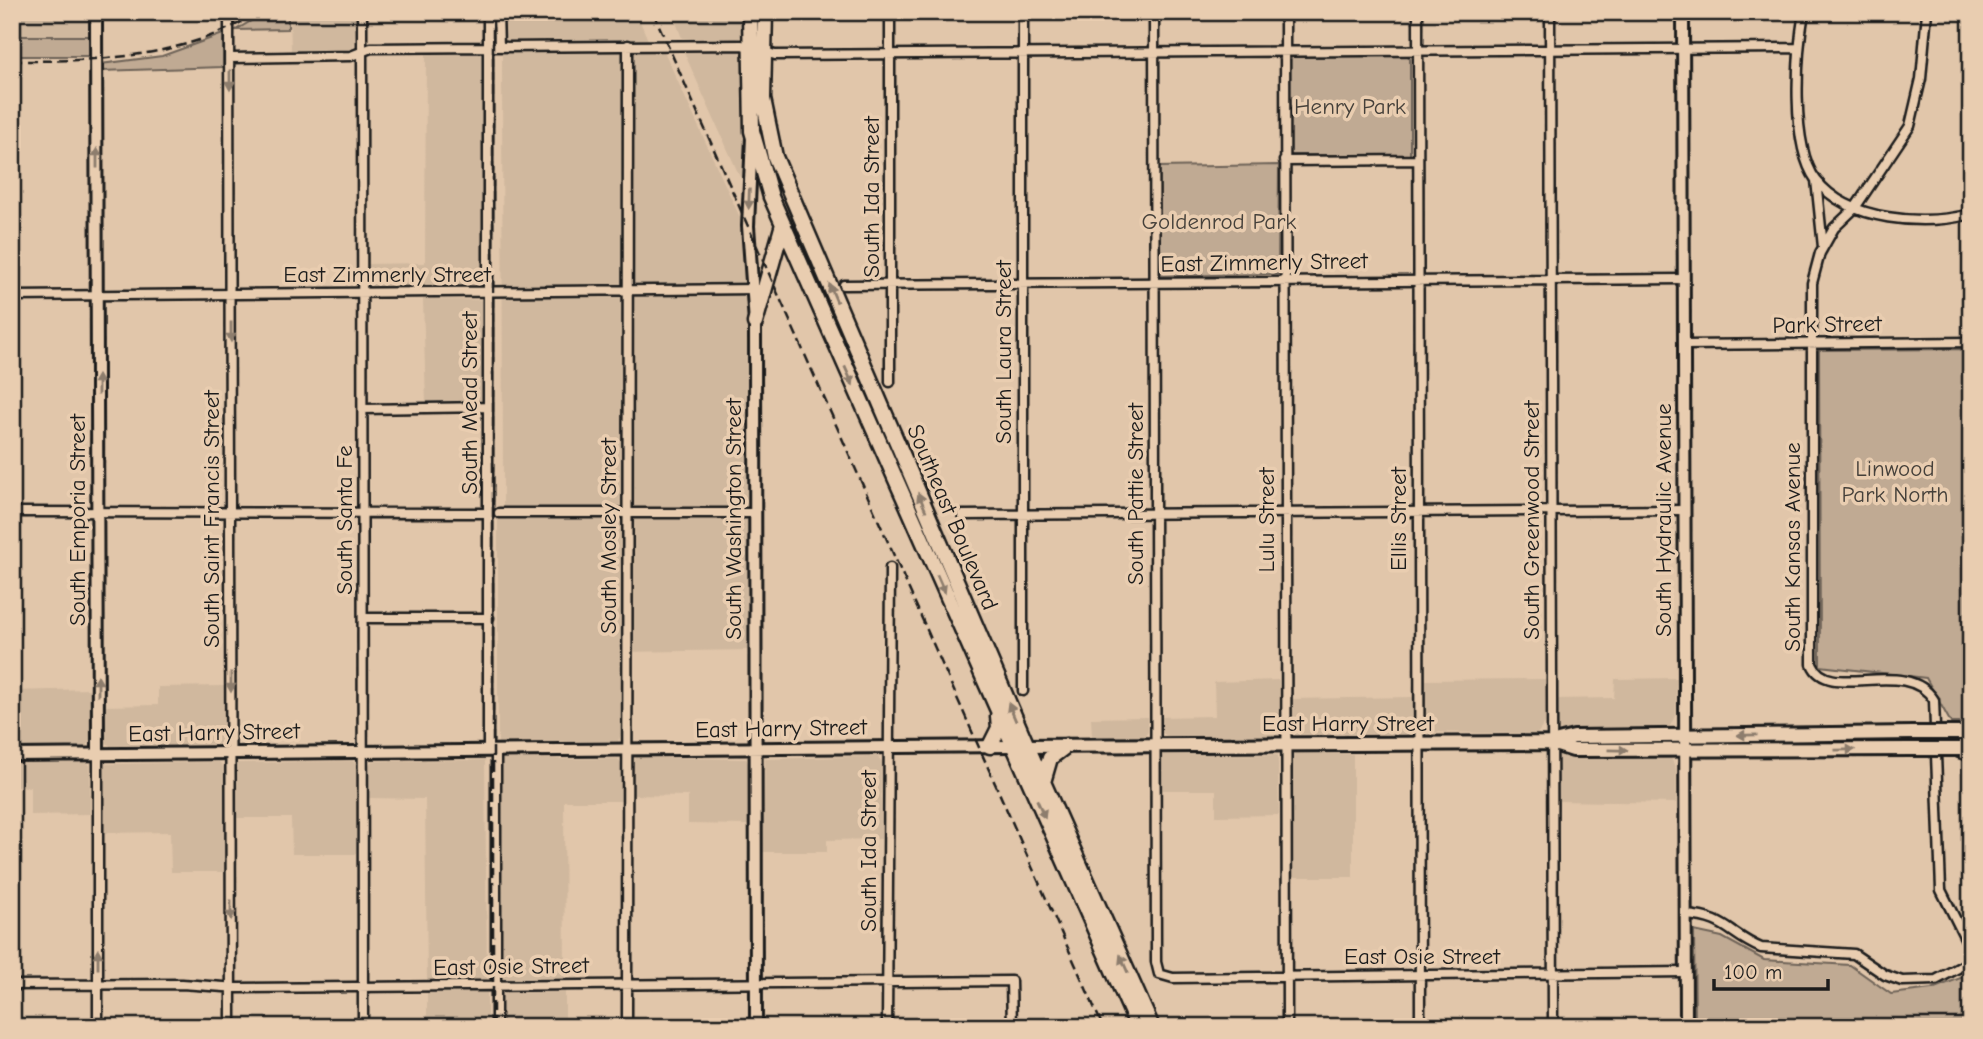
<svg xmlns="http://www.w3.org/2000/svg" width="1983" height="1039" viewBox="0 0 1983 1039" font-family="'Comic Neue',sans-serif">
<rect width="100%" height="100%" fill="#e1c6aa"/>
<filter id="ink" filterUnits="userSpaceOnUse"><feTurbulence type="fractalNoise" baseFrequency=".0143" numOctaves="2"/><feDisplacementMap in="SourceGraphic" scale="14" xChannelSelector="R" yChannelSelector="G"/><feConvolveMatrix kernelMatrix="1 2 1 2 8 2 1 2 1" color-interpolation-filters="sRGB"/></filter>
<g filter="url(#ink)">
<!-- built -->
<path fill="#d0b89e" d="M12,12H90V36H12Z
M290,12H356L354,47L351,50L291,51Z
M502,12H636L648,40H503Z
M672,12H745L744,36L736,39L682,38Z
M663,49L743,224L751,324L750,650L621,652V735L618,741L498,743V518L503,508L502,52Z
M737,49L745,57L744,177H740L683,50Z
M485,51V288H368L366,264L425,263L426,52Z
M423,299L484,300V405H426Z
M1677,678L1676,714L1670,726L1663,730H1556L1554,699L1614,698L1615,679Z
M1545,679V723L1537,734L1423,732L1422,680Z
M1279,680V728L1275,736L1169,737L1159,731L1158,717L1215,716L1214,682Z
M224,686L223,744L111,746L102,741V706L158,705V687Z
M91,689L90,740L86,747L12,748V691Z
M1413,697V723L1408,734H1291L1289,699Z
M1148,717V732L1143,738H1092L1091,718Z
M1558,752L1670,756L1676,769V803L1555,801L1556,755Z
M1164,753L1278,755L1279,815L1216,816V790H1160L1159,758Z
M1294,753L1353,754V877H1291L1289,759Z
M877,756L882,762L881,839L827,840V852H763L765,759Z
M637,757L746,759L749,764L748,825L688,824V796L631,795L632,762Z
M502,759H618L622,766V801H564L565,979H503Z
M485,760L487,980L427,981L425,799L368,798V766L372,761Z
M353,761L356,763V854H292L291,818H235L237,763Z
M219,762L225,768V872H171L170,832L103,833L105,764Z
M12,763H87L90,765V814L30,815V787H12Z
M565,989V1027H503V990Z
M487,992V1027H427V993Z"/>
<!-- green -->
<path fill="#c0aa93" stroke="#6e6358" stroke-width="2" d="M266,12H288V29L236,30Z
M223,34V67L101,71V64L162,56Z
M12,36H90V56H12Z
M1407,55L1410,59V155H1290L1289,57Z
M1279,165L1278,274L1161,276L1158,167Z
M1971,349V723H1951L1926,678L1820,666L1819,350Z
M1694,931L1722,937L1764,960L1850,965L1891,994L1932,989L1971,974V1027H1695Z"/>
<g fill="none" stroke-linecap="round" stroke-linejoin="round">
<!-- minor casing -->
<g stroke="#1c1c1c" stroke-width="13">
<path id="minor" d="M229,12L231,1027
M362,12L363,1027
M488,12V751
M498,12L499,47
M890,12V382
M1023,12V691
M1154,12L1156,962L1159,974L1173,978L1685,972
M1285,12L1287,1027
M1418,12L1420,1027
M1550,12L1553,1027
M1804,12C1797,53 1790,145 1816,180C1849,222 1924,226 1971,214
M1927,12L1921,79L1910,126L1855,208L1834,228L1820,253L1812,283V664C1828,703 1906,655 1934,700L1941,890L1971,950
M230,58L351,56L371,48L742,45L775,55L1798,48
M1284,161L1418,160
M1816,180L1823,247
M844,285L1684,279
M12,296L758,289
M1684,345L1971,342
M363,409L488,407
M12,512L489,513
M499,513H756
M962,515L1684,510
M363,618H489
M98,754V1027
M1685,915C1726,917 1728,934 1761,948L1854,954L1885,975L1902,981L1936,980L1971,961
M12,985L182,984L238,988L1011,981L1012,1027
M496,1027V751
M627,1027L628,45
M887,1027L890,568"/>
</g>
<!-- tertiary casing -->
<g stroke="#1c1c1c" stroke-width="16">
<path id="tertiary" d="M96,12L98,754
M1683,12L1686,1027
M752,137L748,226L755,323L756,1027
M12,755L1013,746"/>
</g>
<!-- secondary casing -->
<g stroke="#1c1c1c" stroke-width="18">
<path id="secondary" d="M1551,743L1573,750L1913,749
M1018,746L1550,743L1574,737L1913,733"/>
</g>
<!-- primary casing -->
<g stroke="#1c1c1c" stroke-width="19">
<path id="primary" d="M750,12L752,131L771,197L1138,1027
M765,12L763,99L775,157L1027,746L1152,1027
M755,323L783,224
M990,746L999,728L998,716
M1043,782L1050,758L1066,746"/>
</g>
<!-- motorway casing -->
<g stroke="#1c1c1c" stroke-width="21">
<path id="motorway" d="M1960,749L1971,753"/>
</g>
<!-- minor -->
<use href="#minor" stroke="#e9cdb0" stroke-width="8"/>
<!-- tertiary -->
<use href="#tertiary" stroke="#e9cdb0" stroke-width="10"/>
<!-- secondary -->
<use href="#secondary" stroke="#e9cdb0" stroke-width="12"/>
<!-- primary -->
<use href="#primary" stroke="#e9cdb0" stroke-width="14"/>
<!-- motorway -->
<use href="#motorway" stroke="#e9cdb0" stroke-width="16"/>
<!-- rail -->
<path stroke="#1c1c1c" stroke-width="2.5" stroke-dasharray="10 5" stroke-linecap="butt" d="M653,12L1103,1027
M12,61C99,61 183,59 259,12
M493,1027V12"/>
<!-- secondary-bridge casing -->
<g stroke="#1c1c1c" stroke-width="18" stroke-linecap="butt">
<path id="secondary-bridge" d="M1913,733H1960
M1913,749H1960"/>
</g>
<!-- secondary-bridge -->
<use href="#secondary-bridge" stroke="#e9cdb0" stroke-width="12"/>
</g>
<!-- one-way arrows -->
<defs><path id="oneway-solid" d="M-6-.8H1V-3.2L6.5 0L1 3.2V.8H-6Z" transform="scale(1.75)"/></defs>
<g fill="#8d7d6d">
<use href="#oneway-solid" transform="translate(230 80) rotate(90)"/>
<use href="#oneway-solid" transform="translate(97 158) rotate(-90)"/>
<use href="#oneway-solid" transform="translate(749 199) rotate(92)"/>
<use href="#oneway-solid" transform="translate(833 293) rotate(-113)"/>
<use href="#oneway-solid" transform="translate(231 332) rotate(90)"/>
<use href="#oneway-solid" transform="translate(849 376) rotate(66)"/>
<use href="#oneway-solid" transform="translate(98 385) rotate(-90)"/>
<use href="#oneway-solid" transform="translate(922 502) rotate(-113)"/>
<use href="#oneway-solid" transform="translate(941 584) rotate(66)"/>
<use href="#oneway-solid" transform="translate(231 682) rotate(90)"/>
<use href="#oneway-solid" transform="translate(98 686) rotate(-90)"/>
<use href="#oneway-solid" transform="translate(1012 712) rotate(-113)"/>
<use href="#oneway-solid" transform="translate(1747 735) rotate(179)"/>
<use href="#oneway-solid" transform="translate(1618 750) rotate(1)"/>
<use href="#oneway-solid" transform="translate(1845 750) rotate(-1)"/>
<use href="#oneway-solid" transform="translate(1041 809) rotate(66)"/>
<use href="#oneway-solid" transform="translate(231 910) rotate(90)"/>
<use href="#oneway-solid" transform="translate(98 959) rotate(-90)"/>
<use href="#oneway-solid" transform="translate(1124 964) rotate(-114)"/>
</g>
</g>
<g text-anchor="middle" stroke-width="7" stroke-linejoin="round" paint-order="stroke">
<!-- park labels -->
<g font-size="23" fill="#45403a" stroke="#e9cdb0">
<text x="1350" y="114">Henry Park</text>
<text x="1219" y="229">Goldenrod Park</text>
<text x="1895" y="476">Linwood<tspan x="1895" dy="26">Park North</tspan></text>
</g>
<!-- street labels -->
<g font-size="23" fill="#1c1c1c" stroke="#e9cdb0">
<text transform="translate(871 197) rotate(-90)" y="8">South Ida Street</text>
<text transform="translate(1264 262) rotate(-1)" y="8">East Zimmerly Street</text>
<text x="387" y="282">East Zimmerly Street</text>
<text transform="translate(1827 324) rotate(-1)" y="8">Park Street</text>
<text transform="translate(1003 352) rotate(-90)" y="8">South Laura Street</text>
<text transform="translate(469 403) rotate(-90)" y="8">South Mead Street</text>
<text transform="translate(1135 494) rotate(-90)" y="8">South Pattie Street</text>
<text transform="translate(953 517) rotate(67)" y="8">Southeast Boulevard</text>
<text transform="translate(211 519) rotate(-90)" y="8">South Saint Francis Street</text>
<text transform="translate(733 519) rotate(-90)" y="8">South Washington Street</text>
<text transform="translate(1398 519) rotate(-90)" y="8">Ellis Street</text>
<text transform="translate(77 520) rotate(-90)" y="8">South Emporia Street</text>
<text transform="translate(344 520) rotate(-90)" y="8">South Santa Fe</text>
<text transform="translate(1266 520) rotate(-90)" y="8">Lulu Street</text>
<text transform="translate(1531 520) rotate(-90)" y="8">South Greenwood Street</text>
<text transform="translate(1663 520) rotate(-90)" y="8">South Hydraulic Avenue</text>
<text transform="translate(608 536) rotate(-90)" y="8">South Mosley Street</text>
<text transform="translate(1792 547) rotate(-90)" y="8">South Kansas Avenue</text>
<text x="1348" y="731">East Harry Street</text>
<text transform="translate(781 728) rotate(-1)" y="8">East Harry Street</text>
<text transform="translate(214 732) rotate(-1)" y="8">East Harry Street</text>
<text transform="translate(868 851) rotate(-90)" y="8">South Ida Street</text>
<text x="1422" y="964">East Osie Street</text>
<text transform="translate(511 966) rotate(-1)" y="8">East Osie Street</text>
</g>
</g>
<!-- margin -->
<rect width="1983" height="1039" fill="none" stroke="#e9cdb0" stroke-width="42"/>
<rect x="21" y="21" width="1941" height="997" fill="none" stroke="#1c1c1c" stroke-width="2.5" filter="url(#ink)"/>
<!-- scale -->
<path d="M1714 979v10h114v-10" fill="none" stroke="#1c1c1c" stroke-width="3.5"/>
<text x="1724" y="979" font-size="21" fill="#1c1c1c" stroke="#e9cdb0" stroke-width="5" paint-order="stroke">100 m</text>
</svg>
